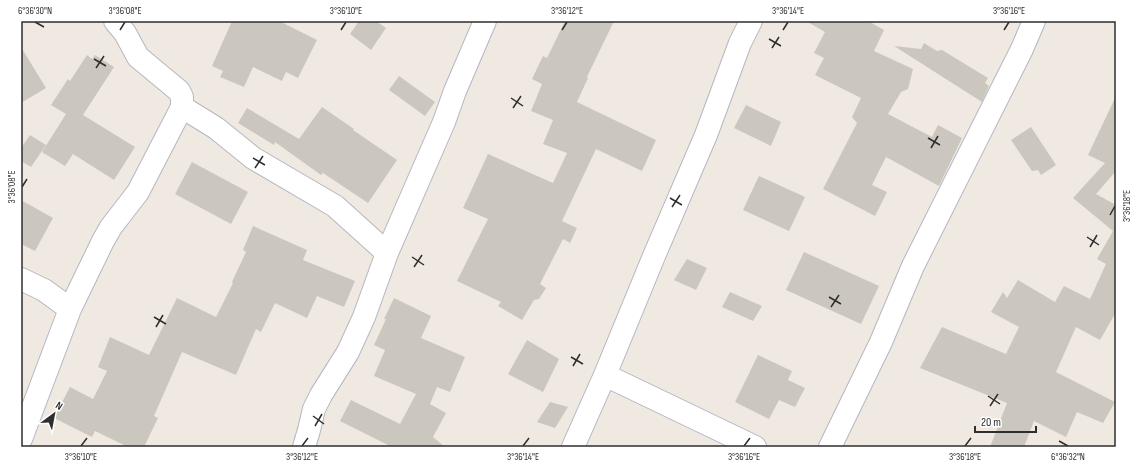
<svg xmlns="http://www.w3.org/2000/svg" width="1137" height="468" viewBox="0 0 1137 468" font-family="'Sofia Sans Condensed',sans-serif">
<rect width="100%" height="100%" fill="#efe9e1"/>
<!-- building -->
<path fill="#cbc7bf" d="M232,21H279L317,40L298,78L286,72L282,81L253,67L244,87L220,77L223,71L212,66Z
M359,21H376L386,28L371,50L350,34Z
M565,21H614L587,77L588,78L577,102L656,140L642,171L596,149L562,221L577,228L570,243L563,239L540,284L546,288L539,299L534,300L522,320L498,306L501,302L457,281L488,219L463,208L488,154L553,183L567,153L543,144L553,120L531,111L542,84L532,79L543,56L547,58Z
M806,21H868L884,30L874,51L913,69L908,89L901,92L888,114L932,137L938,125L962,138L939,186L886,157L872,185L887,192L875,216L823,189L857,123L852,117L861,98L815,75L824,58L814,53L825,32Z
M924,43L937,51L942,50L988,78L985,83L989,86L982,102L894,46L921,49Z
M21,47L46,88L21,103Z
M87,55L92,59L95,55L114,67L83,115L135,147L114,180L73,154L65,166L42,152L66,114L51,105L68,79L70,81Z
M399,76L435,102L425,116L389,90Z
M1116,96V171L1096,194L1116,205V312L1100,340L1076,327L1056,372L1115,402L1103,423L1077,412L1066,437L1034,421L1024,447H990L1007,403L920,368L942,327L1006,354L1019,327L991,312L1003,292L1007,298L1018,280L1055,302L1064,286L1090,299L1106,264L1097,259L1113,231L1073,198L1105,163L1088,155Z
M746,105L781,122L771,146L734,128Z
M322,107L354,129L353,130L397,160L368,203L323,173L321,175L275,142L274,145L238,123L247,108L299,139Z
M1031,127L1056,165L1041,175L1038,170L1032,171L1011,140Z
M30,135L46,145L31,167L21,161V148Z
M192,162L248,192L231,224L175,194Z
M759,176L805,197L789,231L743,210Z
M21,200L53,218L35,251L21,244Z
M253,226L307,250L303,260L355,281L344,307L317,296L307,318L275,303L261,332L256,329L236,375L182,352L154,416L158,418L144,447H128L95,431L92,437L54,418L70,387L93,399L107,371L98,367L110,337L149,355L177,298L216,317L233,283L232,282L246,252L243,250Z
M804,252L879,286L861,324L786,290Z
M687,259L707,268L696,290L674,280Z
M730,292L762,306L753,321L722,307Z
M394,298L431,316L421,338L465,357L450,392L437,387L430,404L446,413L433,437L445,447H392L340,421L351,400L400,424L416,394L374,376L385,350L374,345L386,319H384Z
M527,340L559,359L543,392L508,374Z
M758,355L792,371L788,380L805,388L795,407L779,400L769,419L735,402Z
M550,402L568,407L555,428L537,422Z"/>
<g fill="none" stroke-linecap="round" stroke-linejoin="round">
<!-- minor casing -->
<g stroke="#b4b7c1" stroke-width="24">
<path id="minor" d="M182,107L216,128L253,158L335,206L387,253
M21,279L44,290L70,309
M605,375L755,447
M21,439L70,309L103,241L111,227L138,192L182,107V97L179,91L138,57L125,33L115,21
M304,447L309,430L314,409L321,395L348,352L364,317L387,253L444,122L455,91L485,21
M573,447L605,375L654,256L706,135L740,43L751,21
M830,447L881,342L913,266L1022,49L1034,21"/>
</g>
<!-- minor -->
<use href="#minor" stroke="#fff" stroke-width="22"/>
</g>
<!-- ticks -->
<path fill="none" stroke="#2e2e2e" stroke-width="1.5" d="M35,22L44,27M120,30L125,22M341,30L346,22M562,30L567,22M783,30L788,22M1004,30L1009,22M769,39L781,46M772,48L779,37M94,59L106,66M96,68L104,56M511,98L523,106M513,108L521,96M928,138L940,145M931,148L938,136M253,158L265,165M255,168L263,156M22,187L27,179M670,198L682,205M672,207L680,195M1110,215L1115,206M1087,237L1099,245M1090,247L1097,235M412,257L424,265M414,267L422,255M829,297L841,304M831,307L839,295M154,317L166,324M156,327L163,315M571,357L583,364M573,366L580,354M988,396L1000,404M990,406L998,394M313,416L324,424M315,426L322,414M1059,441L1068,446M81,446L87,438M302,446L308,438M523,446L529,438M744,446L750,438M965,446L971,438"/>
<!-- border -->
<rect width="1137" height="468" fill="none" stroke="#ffffff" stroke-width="44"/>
<!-- north arrow -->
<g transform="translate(54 414) rotate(32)" stroke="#ffffff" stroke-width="3" paint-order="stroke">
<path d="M0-3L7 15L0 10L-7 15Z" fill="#2e2e2e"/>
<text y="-6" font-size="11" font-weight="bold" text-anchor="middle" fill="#2e2e2e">N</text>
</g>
<!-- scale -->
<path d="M975 426v6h61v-6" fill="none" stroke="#2e2e2e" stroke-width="2"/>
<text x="981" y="426" font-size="12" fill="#2e2e2e" stroke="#ffffff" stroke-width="3" paint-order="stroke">20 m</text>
<rect x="22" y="22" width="1093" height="424" fill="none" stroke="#2e2e2e" stroke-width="1.5"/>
<g font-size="10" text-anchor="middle" fill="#2e2e2e">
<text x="35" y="14">6°36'30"N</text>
<text x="125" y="14">3°36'08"E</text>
<text x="346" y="14">3°36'10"E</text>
<text x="567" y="14">3°36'12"E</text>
<text x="788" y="14">3°36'14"E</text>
<text x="1009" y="14">3°36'16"E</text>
<text transform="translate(11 187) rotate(-90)" y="4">3°36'08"E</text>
<text transform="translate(1126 206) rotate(-90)" y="4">3°36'18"E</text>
<text x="81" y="460">3°36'10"E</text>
<text x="302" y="460">3°36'12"E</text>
<text x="523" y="460">3°36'14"E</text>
<text x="744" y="460">3°36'16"E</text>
<text x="965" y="460">3°36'18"E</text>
<text x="1068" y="460">6°36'32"N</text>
</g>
</svg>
